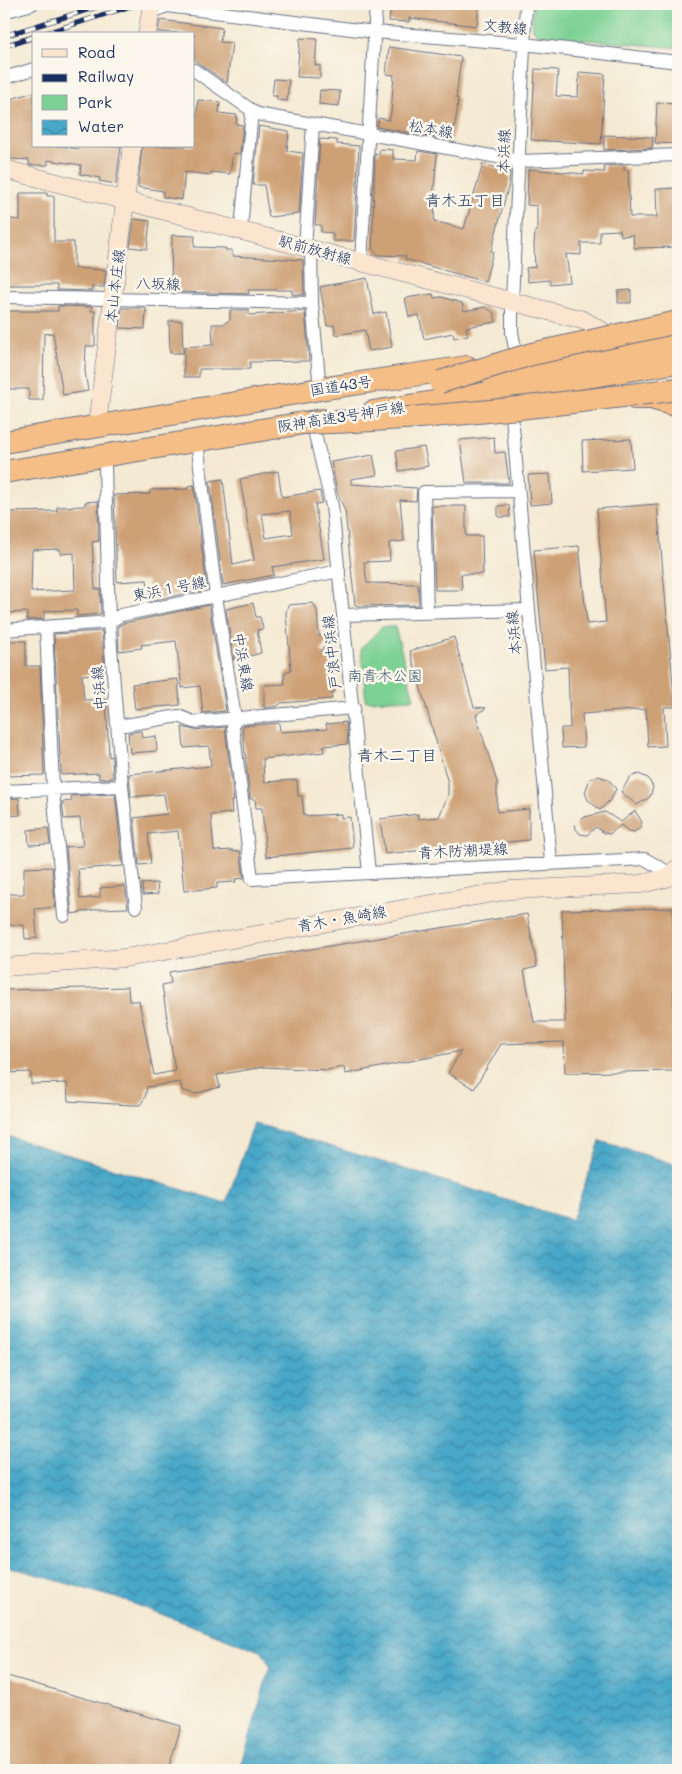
<svg xmlns="http://www.w3.org/2000/svg" width="682" height="1774" viewBox="0 0 682 1774" font-family="Mali,'Klee One',sans-serif">
<defs>
<pattern id="water-waves" width="16" height="10" patternUnits="userSpaceOnUse" patternTransform="scale(1.25)"><rect width="16" height="10" fill="#48a7c7"/><path d="M0 5q4-4 8 0t8 0" fill="none" stroke="#3b88a5"/></pattern>
</defs>
<rect width="100%" height="100%" fill="#fbf7ec"/>
<filter id="ink" filterUnits="userSpaceOnUse"><feTurbulence type="fractalNoise" baseFrequency=".02" numOctaves="2"/><feDisplacementMap in="SourceGraphic" scale="10" xChannelSelector="R" yChannelSelector="G"/><feConvolveMatrix kernelMatrix="1 2 1 2 8 2 1 2 1" color-interpolation-filters="sRGB"/></filter>
<filter id="wash" filterUnits="userSpaceOnUse"><feTurbulence type="fractalNoise" baseFrequency=".0096" numOctaves="4" result="noise"/><feDisplacementMap in="SourceGraphic" scale="20" xChannelSelector="R" yChannelSelector="G"/><feGaussianBlur stdDeviation="1.12" result="paint"/><feColorMatrix in="noise" values="0 0 0 0 0 0 0 0 0 0 0 0 0 0 0 0 0 1.4 0 .05"/><feComposite in="paint" operator="in"/></filter>
<g filter="url(#wash)">
<rect width="100%" height="100%" fill="#f4e9d2"/>
<!-- green -->
<path fill="#7dd194" stroke="#4c8079" d="M533,4H678V48L540,36L532,28Z
M382,627H395L414,699L366,701L361,648Z"/>
<!-- water -->
<path fill="url(#water-waves)" stroke="#326b92" d="M254,1123L572,1220L600,1141L678,1165V1770H240L270,1666L262,1652L126,1601L4,1565V1135L226,1203Z"/>
<g id="blocks">
<!-- building -->
<path fill="#cda076" fill-rule="evenodd" d="M391,4H479L477,26L409,18V22L389,21Z
M160,20L222,28L220,42L232,43L227,83L194,60V34L158,32Z
M300,38L317,39L315,65L320,66V78L297,77Z
M389,47L461,57L456,98H458L457,112L452,141L377,127L379,118L389,120L391,112L394,75L386,74Z
M535,69L558,70L556,96L578,97L579,72L605,74L601,144L531,140Z
M274,79L289,80L287,101L277,100V96H272Z
M320,90L340,91L339,106L319,104Z
M34,92V146H60L78,149L79,146H121L116,184L99,181L100,178L80,174L81,165L48,160V165H29V160L9,159L4,157V101Z
M198,100L220,102L219,113L237,115L236,124L243,125L240,154L233,153L230,174L211,172V175L185,172L182,200L163,197V191L138,187L142,146H194Z
M657,103L678,104V144L655,143Z
M259,126L289,131L287,151L303,153L299,214L269,217L264,185H253Z
M604,135L653,137L652,148L604,150Z
M320,139L337,140V144L359,146L354,241H333V233L321,232V225H315Z
M380,149L393,150V159L417,160L418,151L437,154L433,199H435L434,221L464,229L483,164L510,172L509,184L491,251L493,252L485,282L405,259L406,256L378,255L372,249L375,153L379,154Z
M624,165V170L628,169L630,217H657L656,189L678,188V247L634,248L633,235L621,236L620,230L600,231V243H581V255L566,254L570,282L550,284V280L528,282L526,268L535,267L534,245L535,231H537V206L527,205L528,169L584,174V171L605,172L604,166Z
M20,193H47V196H54V242H74V268L106,270L104,287H92V291L57,290V285H4V218L20,220Z
M134,219L150,221L147,249L130,247Z
M172,235L195,236L194,247L226,248L225,250H232V256L303,260L304,295L292,294V290H248L249,294L177,292V288H171Z
M367,278L374,314L386,312L392,347L369,351L365,330L336,335L334,325L327,326L320,287Z
M631,290V303H618V291Z
M433,294L434,298L441,297L462,303L464,311L485,307L494,313L496,322L466,327L468,335L454,338L453,333L424,339L419,315L409,317L405,298Z
M58,306L92,307L91,311H95V346H86L85,371L88,391L63,395L53,333L44,334L43,400H29V389H6V377L4,376V311H58Z
M122,308H146L145,329L120,328Z
M230,310H249V315L305,311L309,361L250,362V369H199V377H184V347L213,345L212,324H223L230,320Z
M169,321H182L183,353H170Z
M494,437L495,453L505,452L509,483H466L460,440Z
M631,439L633,468L583,471L582,441Z
M424,447L428,466L399,471L396,451Z
M373,455L377,475L351,479V484L417,488L416,501L400,500L404,541L389,543L390,561L364,562L367,583L418,584L419,605L358,606L355,605L345,511L337,491L331,462Z
M278,471L282,497L320,491L322,503L315,504L324,559L272,567L274,575L223,585L210,481L223,479L233,565L254,560L240,479ZM290,511L293,534L266,538L262,514Z
M550,474L552,503L530,505L528,475Z
M194,485L207,589L150,601L147,580L117,582L114,495L150,494V490L188,489V486Z
M98,501L99,541L92,542L95,589H100L101,614L77,616V610L44,611V619L27,620V612L7,613L4,586V518H9V512L57,511V507L85,506V502ZM60,549V554L74,553L75,590L31,592L32,550Z
M657,504L675,707H664L666,746L648,747L646,709L582,714L584,747L562,748L561,728H570L568,667L545,669L534,550L579,546L587,624L606,622L597,509Z
M509,505L510,517H498V506Z
M432,506H466V536H482L483,574H461L462,590H435Z
M253,603L256,617H260L263,629L257,630L261,653L234,660L226,609Z
M313,603L317,611L319,636L331,635L321,651L332,664L335,692L331,693L332,699L281,703L278,706L264,708V685L285,684L284,675L287,671L291,670L286,613L288,605Z
M209,605L226,711L203,713L200,686L182,688L176,641L141,645L142,648L119,651L118,626L124,623Z
M102,631L105,673L82,675L84,700L106,699L109,757L112,756L113,778L99,779V773L61,775L54,634Z
M454,637L474,707L486,708L476,715L497,782V812L529,809V840L385,854L380,819L418,814V819L439,817L448,795V783L410,651Z
M4,641H26V666H40L44,775L4,776Z
M178,679L180,705L135,709L132,684Z
M346,722L348,744L323,746L324,752L263,759L264,782L297,780L298,796H302L304,816L341,814V818L350,817L353,848L266,857L262,808H256L255,799H250L242,726L279,723L280,732L327,729L326,724Z
M182,727L194,730L225,727L234,801H231L232,813L211,815L214,851L233,850V852L240,851L244,878L235,879L236,882L217,883V888L184,891L178,831L148,834L151,864L139,865L134,818L167,814L164,794L131,797L129,774L211,766L209,746L184,748Z
M141,731L142,738L156,736L157,751L130,753L128,733Z
M639,774L648,778L653,787L650,797L637,805L621,792L630,777Z
M599,776L609,780L616,789L611,799L600,810L588,800L585,792L590,779Z
M115,794L123,866L78,869L80,899L100,897V888L125,886L128,908L98,909L72,914L66,847L83,846L80,818L64,819L62,802L72,801L71,796Z
M19,798L20,815L4,816V799Z
M635,811L642,822L640,828L634,832L628,831L621,825L610,834L604,833L596,827L587,835L580,834L576,829L575,824L581,818L605,812L621,822Z
M48,828L50,844L29,845L28,830Z
M52,867L55,907L35,909L37,938L25,939L24,925H4V894H24V868Z
M157,883L158,894L143,895L142,884Z
M673,908L674,1071L565,1073L564,1042L501,1044L474,1089L448,1073L461,1051L345,1074L344,1067L327,1070L263,1067L217,1075L220,1087L194,1094L182,1090L180,1082L147,1087L145,1098L140,1105H132L68,1101L67,1083L31,1084V1072L4,1073V990L128,987L129,1001H139L154,1075L175,1071L162,985L171,983L169,972L527,914L537,967L524,970L534,1022H565L562,910Z
M4,1675L181,1726L168,1770H4Z"/>
</g>
</g>
<g filter="url(#ink)">
<use href="#blocks" fill-opacity="0" stroke="#677087" stroke-width="1"/>
<g fill="none" stroke-linecap="round" stroke-linejoin="round">
<!-- street casing -->
<g stroke="#677087" stroke-width="14">
<path id="street" d="M4,12L32,4
M152,12L167,6L375,32L524,44L678,62
M194,70L257,114L520,161L678,155
M4,78L34,69
M241,229L252,111
M305,248L313,124
M311,249L312,303L320,389
M361,262L376,4
M4,297L312,303
M517,360L512,332V301L526,4
M511,404L551,862
M314,430L332,506L369,873
M198,450L216,596L235,718L233,727L252,879L645,859L671,874
M105,465L109,622L122,786L136,907
M427,613L424,492L518,491
M344,615L528,610
M46,627L53,789L64,916
M4,630L109,622L121,615L339,571
M119,726L179,716L193,722L354,708
M4,791L122,786"/>
</g>
<!-- secondary casing -->
<g stroke="#677087" stroke-width="19">
<path id="secondary" d="M147,34L152,4
M4,169L583,320L617,340
M97,425L132,146
M4,967L125,958L510,890L641,884L666,878L678,868"/>
</g>
<!-- highway casing -->
<g stroke="#677087" stroke-width="24">
<path id="highway" d="M491,374L678,343
M635,398H651L678,406
M373,412L678,362
M4,442L320,389L467,367
M4,472L322,420"/>
</g>
<!-- street -->
<use href="#street" stroke="#fff" stroke-width="12"/>
<!-- secondary -->
<use href="#secondary" stroke="#fbe5cf" stroke-width="18"/>
<!-- highway -->
<use href="#highway" stroke="#f6be87" stroke-width="22"/>
<!-- rail casing -->
<g stroke="#1b2f5e" stroke-width="5.5">
<path id="rail" d="M43,34L137,4
M4,36L106,4
M4,46L34,37"/>
</g>
<!-- rail -->
<use href="#rail" stroke="#fbf7ec" stroke-width="4" stroke-dasharray="11" stroke-linecap="butt"/>
<!-- highway-bridge casing -->
<g stroke="#677087" stroke-width="24" stroke-linecap="butt">
<path id="highway-bridge" d="M440,382L532,354L678,322
M302,423C428,420 553,405 678,389"/>
</g>
<!-- highway-bridge -->
<use href="#highway-bridge" stroke="#f6be87" stroke-width="22"/>
</g>
</g>
<g text-anchor="middle" stroke-width="5" stroke-linejoin="round" paint-order="stroke">
<!-- street labels -->
<g font-size="15" fill="#1b2f5e" stroke="#fbf7ec">
<text transform="translate(505 27) rotate(5)" y="5">文教線</text>
<text transform="translate(431 129) rotate(10)" y="5">松本線</text>
<text transform="translate(504 151) rotate(-88)" y="5">本浜線</text>
<text transform="translate(315 250) rotate(15)" y="5">駅前放射線</text>
<text transform="translate(158 284) rotate(1)" y="5">八坂線</text>
<text transform="translate(115 286) rotate(-83)" y="5">本山本庄線</text>
<text transform="translate(341 386) rotate(-9)" y="5">国道43号</text>
<text transform="translate(341 417) rotate(-9)" y="5">阪神高速3号神戸線</text>
<text transform="translate(169 589) rotate(-11)" y="5">東浜１号線</text>
<text transform="translate(514 633) rotate(-95)" y="5">本浜線</text>
<text transform="translate(332 652) rotate(-96)" y="5">戸浪中浜線</text>
<text transform="translate(243 662) rotate(81)" y="5">中浜東線</text>
<text transform="translate(99 688) rotate(-95)" y="5">中浜線</text>
<text transform="translate(463 851) rotate(-3)" y="5">青木防潮堤線</text>
<text transform="translate(342 919) rotate(-10)" y="5">青木・魚崎線</text>
</g>
<!-- park labels -->
<g font-size="15" fill="#34586c" stroke="#fbf7ec">
<text x="385" y="681">南青木公園</text>
</g>
<!-- neighbourhood labels -->
<g font-size="16" fill="#1b2f5e" stroke="#fbf7ec">
<text x="465" y="206">青木五丁目</text>
<text x="397" y="761">青木二丁目</text>
</g>
</g>
<!-- margin -->
<rect width="682" height="1774" fill="none" stroke="#fbf7ec" stroke-width="20"/>
<!-- legend -->
<rect x="32" y="32" width="162" height="115" fill="#fbf7ec" stroke="#a1a7b3"/>
<rect x="42" y="49" width="25" height="8" fill="#fbe5cf" stroke="#a1a7b3"/>
<text x="78" y="58" font-size="15" fill="#1b2f5e">Road</text>
<rect x="42" y="74" width="25" height="8" fill="#1b2f5e" stroke="#a1a7b3"/>
<text x="78" y="82" font-size="15" fill="#1b2f5e">Railway</text>
<rect x="42" y="95" width="25" height="15" fill="#7dd194" stroke="#a1a7b3"/>
<text x="78" y="108" font-size="15" fill="#1b2f5e">Park</text>
<rect x="42" y="120" width="25" height="15" fill="url(#water-waves)" stroke="#a1a7b3"/>
<text x="78" y="132" font-size="15" fill="#1b2f5e">Water</text>
</svg>
